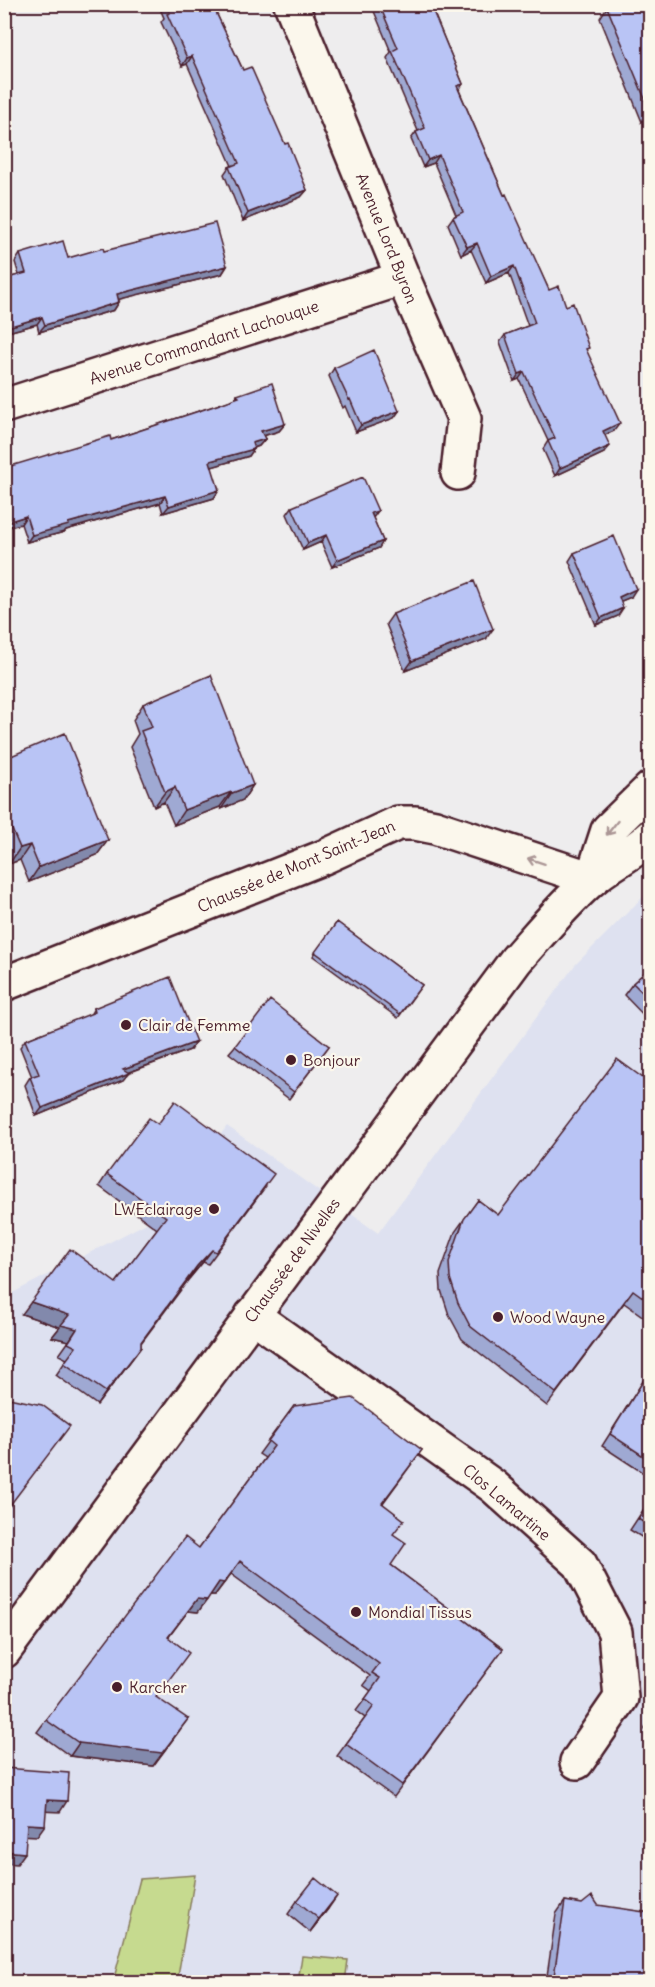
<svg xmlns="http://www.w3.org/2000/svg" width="655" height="1987" viewBox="0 0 655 1987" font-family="Delius,sans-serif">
<rect width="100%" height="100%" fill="#eeedee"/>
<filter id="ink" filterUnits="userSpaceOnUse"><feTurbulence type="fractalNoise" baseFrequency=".0167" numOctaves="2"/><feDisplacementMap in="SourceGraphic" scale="12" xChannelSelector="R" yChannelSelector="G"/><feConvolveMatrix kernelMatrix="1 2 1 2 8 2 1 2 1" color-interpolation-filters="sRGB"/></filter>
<g filter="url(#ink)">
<!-- built -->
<path fill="#dee1f0" d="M650,890V1982H345L348,1960L303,1956L298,1982H177L195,1875L140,1879L113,1982H5V1297L158,1217L227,1126L378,1233L575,965Z"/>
<!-- green -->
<path fill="#c6da8f" stroke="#887c5d" stroke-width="1.5" d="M195,1875L177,1982H113L140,1879Z
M302,1956L348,1960L345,1982H298Z"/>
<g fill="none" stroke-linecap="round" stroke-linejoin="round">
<!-- minor casing -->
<g stroke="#4a1f2b" stroke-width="38">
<path id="minor" d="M291,4L403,278L464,418L458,473
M4,406L403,278
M4,984L324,857L398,823H415L435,827L592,879
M252,1315L493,1486L580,1564L615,1632L621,1698L577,1762"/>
</g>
<!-- major casing -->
<g stroke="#4a1f2b" stroke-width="38">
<path id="major" d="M592,879L608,830L650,789
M4,1651L516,960C540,933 563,905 590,881C608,864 632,855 650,837"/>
</g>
<!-- minor -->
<use href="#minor" stroke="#fbf7ec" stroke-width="33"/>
<!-- major -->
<use href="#major" stroke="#fbf7ec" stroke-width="33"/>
</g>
<!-- wall -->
<path fill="#9fa9d3" stroke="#4a1f2b" stroke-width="1.5" d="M158,4H212L243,70L285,144L307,190L301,197L243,221L224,174L229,167L232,166L187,64L182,66L161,22L164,18Z
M371,4H430L463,84L459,90L504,195L549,290L566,306L587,352L614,431L605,435L604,453L555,476L543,449L548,441L519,379L514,381L500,342L505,335L528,326L509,273L486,283L471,250L461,255L448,224L453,217L456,215L434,163L423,167L411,139L416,132L418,131L387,58L391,52Z
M651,6V118L642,122L600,18L607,7Z
M104,251L227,266L222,274L119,299V302L114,310L39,332L37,324L4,333V279L19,275L15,262L20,254L68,258Z
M334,368L399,411L394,418L356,432L345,406L343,408L329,376Z
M237,395L285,424L279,431L263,436L265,439L259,446L254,448L249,456L211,467L219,490L214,498L163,513L160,503L66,530L64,532L27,542L21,524L4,528V468L111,440L217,405L235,399Z
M292,507L373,518L383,541L379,548L332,567L321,542L303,550L287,514Z
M574,553L631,597L621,601L618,616L596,625L569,561Z
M393,614L486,639L405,671L386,624Z
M143,704L253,785L243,800L221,809L220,807L174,825L164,802L154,807L130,747L138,734L133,720Z
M4,759L108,840L97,855L29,882L20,860L9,864L4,852Z
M337,922L422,985L398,1018L313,956Z
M651,967V1023L624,995L633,983Z
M94,1008L190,1050L128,1073L123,1080L36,1116L25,1085L30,1077H32L20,1047L25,1040L90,1015Z
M235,1046H329L289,1099L229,1053Z
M651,1084V1322L624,1303L547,1406L462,1339L449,1315L441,1290L440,1274L455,1232L478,1200L498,1215Z
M158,1124L266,1186L208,1264L203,1262L189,1279L141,1343V1347L132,1359L97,1405L56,1375L67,1359L59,1355L69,1341L52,1337L60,1327L22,1314L116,1283L157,1229L99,1186L107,1174Z
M647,1375L651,1377V1478L602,1446Z
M294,1406L422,1450L383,1503L393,1534L391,1565L503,1649L394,1797L337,1756L365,1718L356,1711L371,1691L363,1685L370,1676L231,1574L215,1595H210L198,1612L188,1611L168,1637L156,1697L179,1731L153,1766L70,1756L37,1732L46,1720L199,1548L265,1458L259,1454Z
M651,1498V1543L630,1530Z
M651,1717V1741L648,1740L645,1729L648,1721Z
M297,1901L328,1909L310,1932L288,1914Z
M565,1901L582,1904L651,1983H546L556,1914Z"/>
<!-- shaded-wall -->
<path fill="#8289ac" stroke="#4a1f2b" stroke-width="1.5" d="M192,56L187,64L182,66L187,58Z
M650,111L651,118L642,122Z
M439,155L434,163L423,167L428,160Z
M307,190L301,197L243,221L248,213Z
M477,243L471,250L461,255L467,247Z
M227,266L222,274L112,301L117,294Z
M514,266L509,273L486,283L491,276Z
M119,302L114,310L39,332L45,325Z
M42,317L37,324L4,333V328Z
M524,372L519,379L514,381L519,374Z
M399,411L394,418L356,432L361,425Z
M620,423L614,431L598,438L603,431Z
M285,424L279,431L256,438L261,431Z
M265,439L259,446L247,450L252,443Z
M610,446L604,453L555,476L560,468Z
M254,449L249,456L205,469L210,461Z
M219,490L214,498L163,513L169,506Z
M165,496L160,503L66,530L64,532L27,542L32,535L68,523Z
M378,511L373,518L371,513Z
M26,516L21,524L4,528V523Z
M326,535L321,542L303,550L308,543Z
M383,541L379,548L332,567L337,560Z
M636,589L631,597L614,604L619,597Z
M623,608L618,616L596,625L601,618Z
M493,629L486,639L405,671L412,661Z
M253,785L243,800L221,809L232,793Z
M175,787L164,802L154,807L165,792Z
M231,792L220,807L174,825L184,810Z
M108,840L97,855L29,882L39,867Z
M30,845L20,860L9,864L20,848Z
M196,1042L190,1050L118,1076L123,1069Z
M129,1073L123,1080L36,1116L42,1108Z
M212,1250L203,1262L189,1279L197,1266Z
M31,1302L69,1315L77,1329L69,1341L52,1337L60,1327L22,1314Z
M141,1347L132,1359L97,1405L106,1392Z
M240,1561L215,1595H210L219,1582Z
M197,1599L207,1600L198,1612L188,1611L159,1650Z
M188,1719L153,1766L70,1756L79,1743Z
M47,1800L67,1801L60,1812L40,1811Z
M27,1824L45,1825L37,1836L19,1835Z
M4,1851L25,1853L17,1864L4,1863Z
M337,1896L328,1909L310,1932L319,1919Z"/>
<!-- building -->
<path fill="#b9c4f5" stroke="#4a1f2b" stroke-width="1.5" d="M167,4H212L243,70L251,67L285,144L288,143L307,190L248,213L229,167L239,163L192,56L187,58L167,14L170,13Z
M379,4H430L463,84L457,86L504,195L506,194L549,290L559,286L566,306L573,303L589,348L586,349L620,423L603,431L610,446L560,468L548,441L555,438L524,372L519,374L505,335L535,323L514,266L491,276L477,243L467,247L453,217L463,212L439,155L428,160L416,132L425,128L392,51L398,48Z
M613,4H650L651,6L650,111L607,7Z
M215,223L227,266L117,294L119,302L45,325L42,317L4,328V279L26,273L20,254L63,241L68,258L103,248L104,251Z
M374,350L399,411L361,425L350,399L349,400L334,368Z
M272,383L285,424L261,431L265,439L252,443L254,449L210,461L219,490L169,506L165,496L68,523L69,525L32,535L26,516L4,523V468L110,436L111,440L217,405L239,397L237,395Z
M363,477L378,511L371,513L383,541L337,560L326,535L308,543L292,507Z
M614,536L636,589L619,597L623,608L601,618L574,553Z
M474,581L493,629L412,661L393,614Z
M211,675L253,785L232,793L231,792L184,810L175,787L165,792L141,731L152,727L143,704Z
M65,733L108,840L39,867L30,845L20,848L4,811V785L7,784L4,778V759Z
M337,922L422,985L400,1014L315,952Z
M651,967V1001L633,983Z
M170,977L196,1042L123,1069L129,1073L42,1108L30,1077L39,1074L25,1040L95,1012L94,1008Z
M270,1000L329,1046L294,1092L235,1046Z
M617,1059L651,1084V1303L633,1290L556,1393L470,1326L458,1303L450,1278L449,1262L464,1219L478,1200L498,1215Z
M175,1101L274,1174L216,1252L212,1250L197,1266L141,1342V1347L106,1392L64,1363L76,1347L68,1343L77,1329L61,1325L69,1315L31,1302L70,1249L116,1283L166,1217L107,1174L149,1118L158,1124Z
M647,1375L651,1377V1461L610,1434Z
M4,1397L42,1405L70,1426L4,1513Z
M353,1398L422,1450L382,1503L404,1520L393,1534L406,1543L391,1565L503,1649L402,1785L346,1744L374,1706L365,1699L380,1678L372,1673L379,1664L240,1561L224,1583L219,1582L207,1600L197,1599L168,1637L189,1653L156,1697L188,1719L162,1753L79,1743L46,1720L185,1537L199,1548L274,1446L268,1441L294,1406Z
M651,1499V1527L638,1519Z
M4,1768L69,1773L67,1801L47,1800L45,1825L27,1824L25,1853L4,1851Z
M315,1878L337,1896L319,1919L297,1901Z
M592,1896L598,1905L651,1913V1983H553L565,1901L582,1904Z"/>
<!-- one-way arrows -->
<defs><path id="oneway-shaft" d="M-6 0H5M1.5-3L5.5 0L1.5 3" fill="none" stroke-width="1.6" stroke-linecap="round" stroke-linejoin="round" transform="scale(1.5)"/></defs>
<g stroke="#ab9695">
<use href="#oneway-shaft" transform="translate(612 828) rotate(128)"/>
<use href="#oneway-shaft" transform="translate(536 861) rotate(-162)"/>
</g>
</g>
<!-- markers -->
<g fill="#4a1f2b" stroke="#fbf7ec" stroke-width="2">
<circle cx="126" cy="1025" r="6"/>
<circle cx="291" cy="1060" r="6"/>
<circle cx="214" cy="1209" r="6"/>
<circle cx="498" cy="1317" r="6"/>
<circle cx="356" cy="1612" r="6"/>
<circle cx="117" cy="1687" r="6"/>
</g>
<g text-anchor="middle" stroke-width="4.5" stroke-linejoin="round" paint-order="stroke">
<!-- street labels -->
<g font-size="16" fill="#4a1f2b" stroke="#fbf7ec">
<text transform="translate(387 238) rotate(68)" y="6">Avenue Lord Byron</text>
<text transform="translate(204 342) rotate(-18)" y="6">Avenue Commandant Lachouque</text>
<text transform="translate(296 866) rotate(-23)" y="6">Chaussée de Mont Saint-Jean</text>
<text transform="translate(292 1260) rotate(-54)" y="6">Chaussée de Nivelles</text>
<text transform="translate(507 1502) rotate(40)" y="6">Clos Lamartine</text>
</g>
<!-- poi labels -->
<g font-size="16" fill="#4a1f2b" stroke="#fbf7ec" text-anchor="start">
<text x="138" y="1031">Clair de Femme</text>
<text x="303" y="1066">Bonjour</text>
<text x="202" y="1215" text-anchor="end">LWEclairage</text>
<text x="510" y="1323">Wood Wayne</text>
<text x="368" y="1618">Mondial Tissus</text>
<text x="129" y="1693">Karcher</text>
</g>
</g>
<!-- margin -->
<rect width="655" height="1987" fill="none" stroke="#fbf7ec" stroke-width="24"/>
<rect x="12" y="12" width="631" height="1963" fill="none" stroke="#4a1f2b" stroke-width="2" filter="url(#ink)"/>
</svg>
